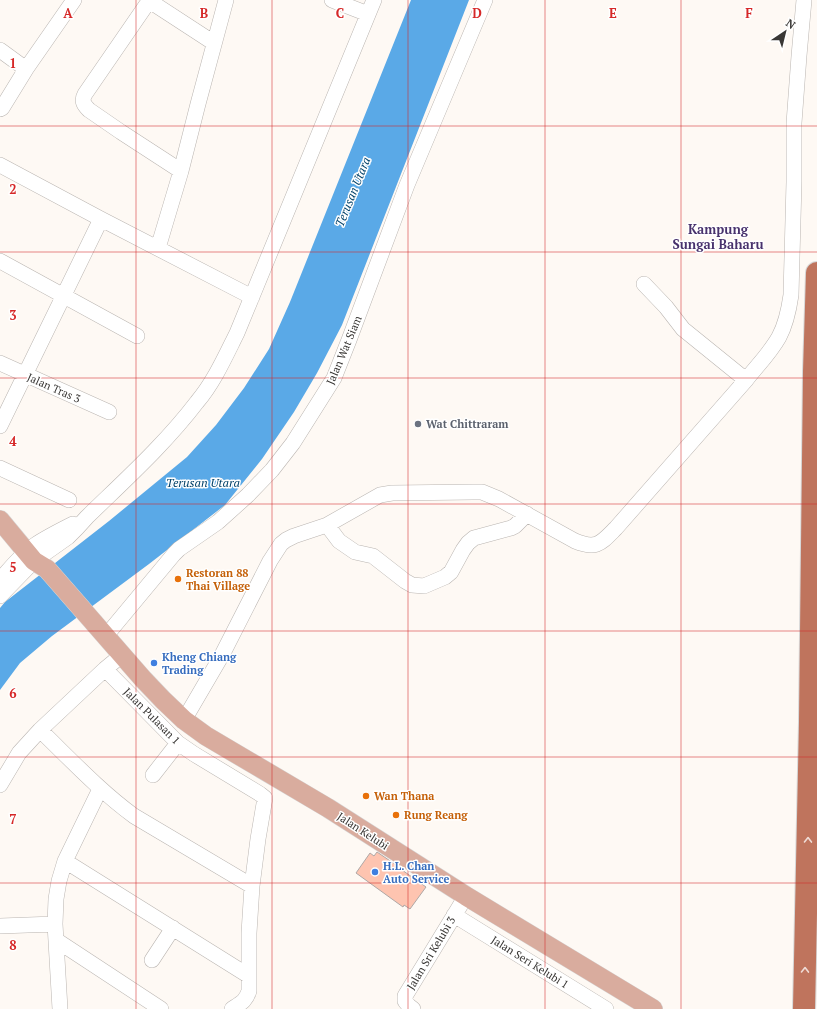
<svg xmlns="http://www.w3.org/2000/svg" width="817" height="1009" viewBox="0 0 817 1009" font-family="'PT Serif',serif">
<rect width="100%" height="100%" fill="#fef9f4"/>
<!-- water -->
<path fill="#5aa9e7" d="M411,0H469L342,325L317,373L294,412L262,459L225,505L149,564L52,636L20,663L0,690V608L5,602L109,521L187,457L216,425L244,388L269,349L290,302Z"/>
<!-- building -->
<path fill="#fec4b0" stroke="#afa8a6" d="M377,852L402,869V870L426,887L410,909L404,905L403,907L356,873L370,853L374,856Z"/>
<g fill="none" stroke-linecap="round" stroke-linejoin="round">
<!-- minor casing -->
<g stroke="#bab5b1" stroke-width="16">
<path id="minor" d="M148,0L214,43
M332,0L368,14
M149,1L85,94C81,101 84,105 89,110L121,132L181,171
M0,50L26,69
M0,109L2,108L26,69L74,0
M0,165L101,219L252,297
M158,248L181,171L198,104L226,0
M0,261L137,336
M644,284L666,307L683,329L746,380
M0,363L109,412
M0,426L101,219
M0,468L69,500
M327,525L339,541L355,552L373,556L405,581L412,585L424,586L445,577L451,572L463,550L468,543L474,538L511,528L515,526L527,514
M0,580C10,568 22,554 35,545C47,537 61,530 73,524
M0,596L34,561L68,537L77,528L87,517C125,480 165,444 197,402C214,382 225,357 237,333L374,0
M105,637L174,554L179,549L218,522L248,495L272,470L293,443L334,378L349,340L407,185L485,0
M105,669L178,743L194,754L260,794L265,798L258,839L252,886L249,933V991C246,1001 241,1003 232,1009
M184,720L222,655L270,561L281,544L286,540L294,536L327,525L380,495L392,493L473,492H482L499,499L575,541C597,550 601,543 616,528L746,380C757,366 770,353 779,337C786,324 789,309 791,295L794,182V123L799,56L804,0
M40,730C71,760 100,791 134,816L252,886
M153,775L178,743
M0,785L19,753L40,730L105,669L122,655
M65,861L249,976
M454,915L606,1009
M0,926L55,924
M56,940L161,1009
M152,960L173,928
M60,1009L55,924L56,899L59,881L65,861L100,789
M413,1009L409,1006L405,1001V996L466,896"/>
</g>
<!-- major casing -->
<g stroke="#d7d7d7" stroke-width="20">
<path id="major" d="M0,520L34,561L47,569L143,679L163,700L184,720L206,736L328,808L466,896L653,1009"/>
</g>
<!-- highway casing -->
<g stroke="#d7d7d7" stroke-width="24">
<path id="highway" d="M804,1009L810,722L814,372L817,273"/>
</g>
<!-- minor -->
<use href="#minor" stroke="#fff" stroke-width="15"/>
<!-- major -->
<use href="#major" stroke="#d9ac9e" stroke-width="19"/>
<!-- highway -->
<use href="#highway" stroke="#bf745d" stroke-width="22"/>
</g>
<!-- one-way arrows -->
<defs><path id="oneway-chevron" d="M-2-3.5L2.5 0L-2 3.5" fill="none" stroke-width="1.6" stroke-linecap="round" stroke-linejoin="round"/></defs>
<g stroke="#efdcd6">
<use href="#oneway-chevron" transform="translate(808 840) rotate(-89)"/>
<use href="#oneway-chevron" transform="translate(805 970) rotate(-89)"/>
</g>
<!-- grid -->
<path fill="none" stroke="#d62828" stroke-width="1" stroke-opacity="0.55" d="M136,0V1009M272,0V1009M408,0V1009M545,0V1009M681,0V1009M0,126H817M0,252H817M0,378H817M0,504H817M0,631H817M0,757H817M0,883H817"/>
<!-- markers -->
<circle fill="#6b7280" stroke="#fff" stroke-width="1.5" cx="418" cy="424" r="4"/>
<g fill="#e8710a" stroke="#fff" stroke-width="1.5">
<circle cx="178" cy="579" r="4"/>
<circle cx="366" cy="796" r="4"/>
<circle cx="396" cy="815" r="4"/>
</g>
<g fill="#3f7fe0" stroke="#fff" stroke-width="1.5">
<circle cx="154" cy="663" r="4"/>
<circle cx="375" cy="872" r="4"/>
</g>
<g text-anchor="middle" stroke-width="3" stroke-linejoin="round" paint-order="stroke">
<!-- street labels -->
<g font-size="11" fill="#393735" stroke="#fff">
<text transform="translate(344 350) rotate(-67)" y="4">Jalan Wat Siam</text>
<text transform="translate(54 388) rotate(24)" y="4">Jalan Tras 3</text>
<text transform="translate(152 716) rotate(45)" y="4">Jalan Pulasan 1</text>
<text transform="translate(363 831) rotate(33)" y="4">Jalan Kelubi</text>
<text transform="translate(431 953) rotate(-59)" y="4">Jalan Sri Kelubi 3</text>
<text transform="translate(530 962) rotate(32)" y="4">Jalan Seri Kelubi 1</text>
</g>
<!-- worship labels -->
<g font-size="11" font-weight="bold" fill="#5b616d" stroke="#fff" text-anchor="start">
<text x="426" y="428">Wat Chittraram</text>
</g>
<!-- food labels -->
<g font-size="11" font-weight="bold" fill="#c56008" stroke="#fff" text-anchor="start">
<text x="186" y="577">Restoran 88<tspan x="186" dy="13">Thai Village</tspan></text>
<text x="374" y="800">Wan Thana</text>
<text x="404" y="819">Rung Reang</text>
</g>
<!-- shop labels -->
<g font-size="11" font-weight="bold" fill="#366cbe" stroke="#fff" text-anchor="start">
<text x="162" y="661">Kheng Chiang<tspan x="162" dy="13">Trading</tspan></text>
<text x="383" y="870">H.L. Chan<tspan x="383" dy="13">Auto Service</tspan></text>
</g>
<!-- water labels -->
<g font-size="12" font-style="italic" fill="#02426a" stroke="#fff">
<text transform="translate(353 192) rotate(-68)" y="4">Terusan Utara</text>
<text x="203" y="487">Terusan Utara</text>
</g>
<!-- quarter labels -->
<g font-size="13" font-weight="bold" fill="#48326d" stroke="#fff">
<text x="718" y="234">Kampung<tspan x="718" dy="15">Sungai Baharu</tspan></text>
</g>
</g>
<g font-size="13" text-anchor="middle" font-weight="bold" fill="#d62828" stroke="#fff" stroke-width="3" stroke-linejoin="round" paint-order="stroke">
<text x="68" y="18">A</text>
<text x="204" y="18">B</text>
<text x="340" y="18">C</text>
<text x="477" y="18">D</text>
<text x="613" y="18">E</text>
<text x="749" y="18">F</text>
<text x="13" y="68">1</text>
<text x="13" y="194">2</text>
<text x="13" y="320">3</text>
<text x="13" y="446">4</text>
<text x="13" y="572">5</text>
<text x="13" y="698">6</text>
<text x="13" y="824">7</text>
<text x="13" y="950">8</text>
</g>
<!-- north arrow -->
<g transform="translate(785 32) rotate(35)" stroke="#ffffff" stroke-width="3" paint-order="stroke">
<path d="M0-3L7 15L0 10L-7 15Z" fill="#393735"/>
<text y="-6" font-size="11" font-weight="bold" text-anchor="middle" fill="#393735">N</text>
</g>
</svg>
